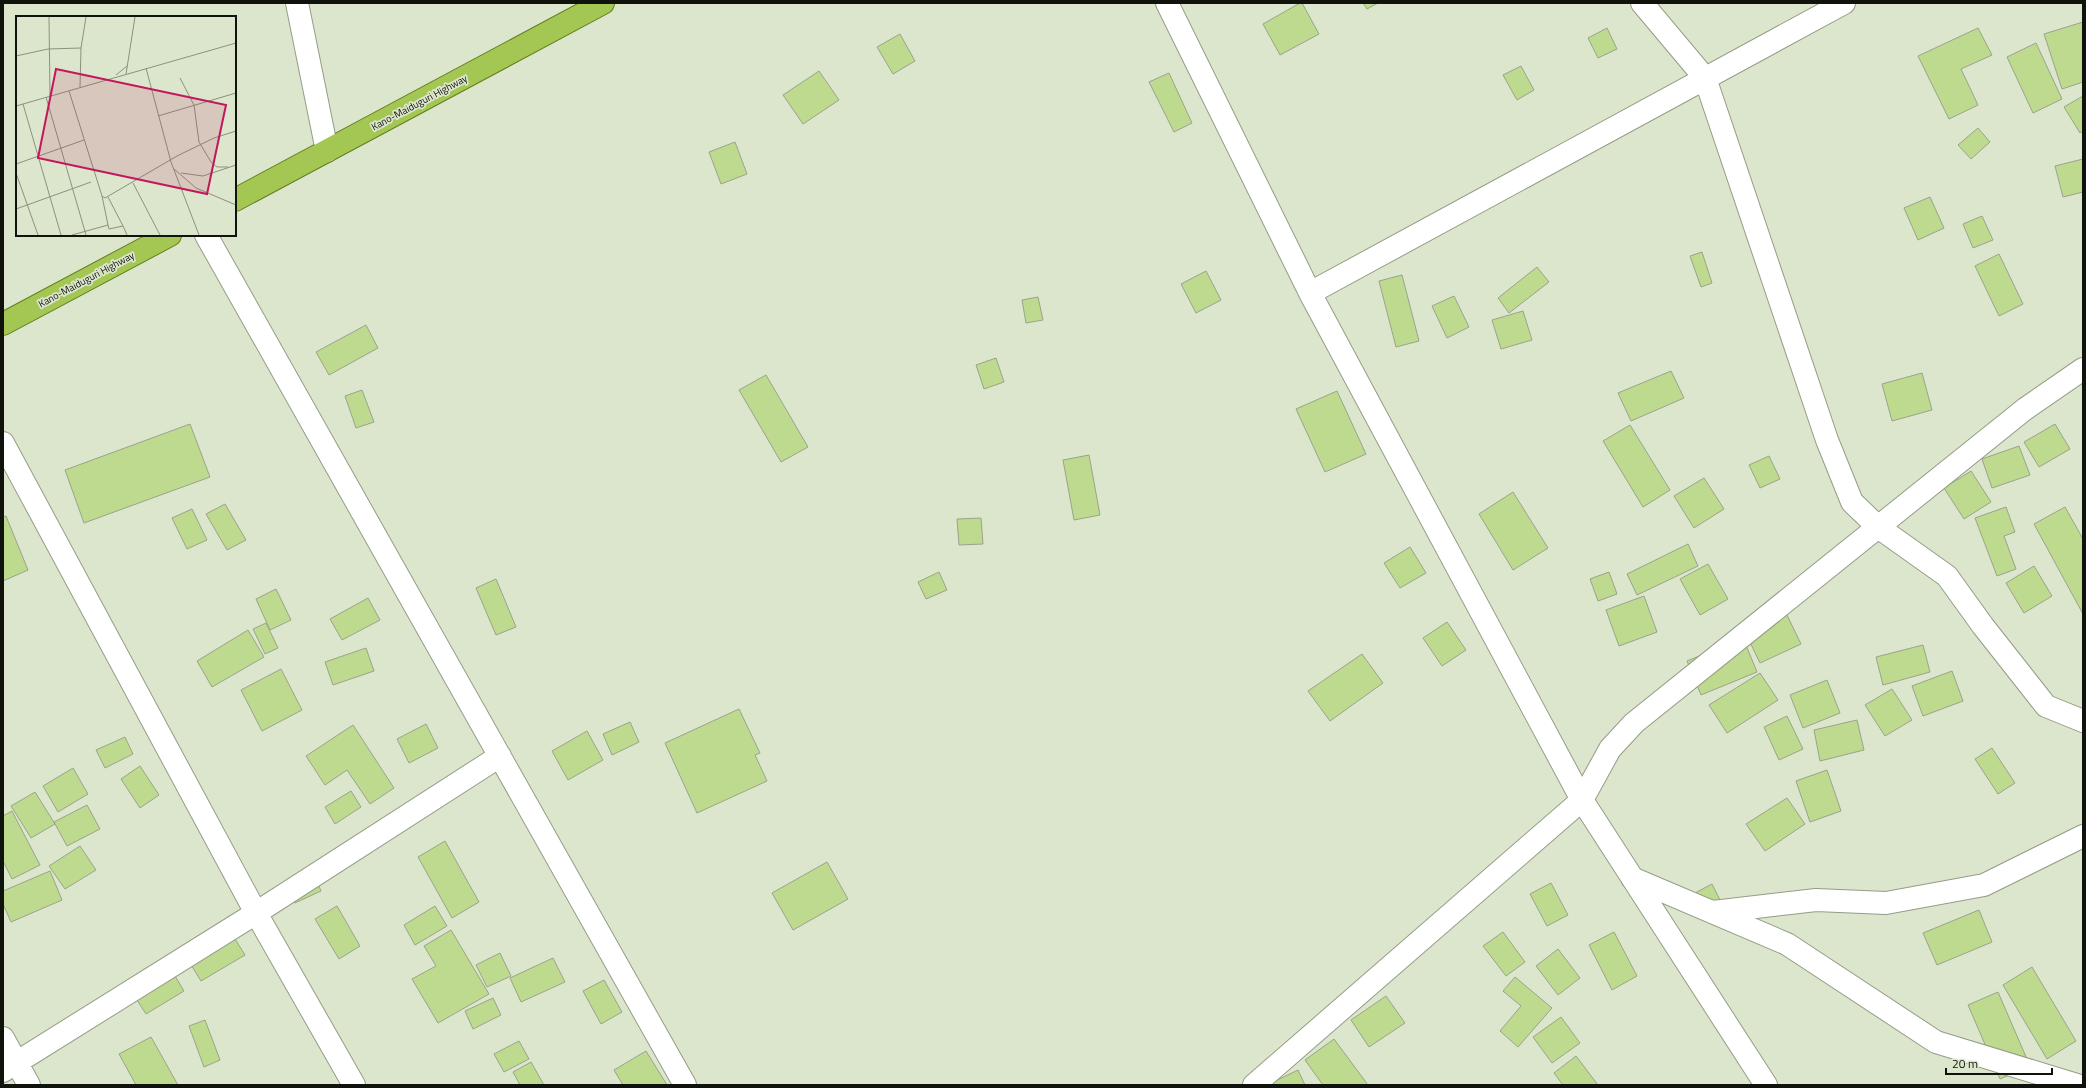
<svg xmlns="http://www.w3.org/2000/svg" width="2086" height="1088" viewBox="0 0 2086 1088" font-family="'Titillium Web',sans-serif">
<rect width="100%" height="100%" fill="#dce6cd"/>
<!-- building -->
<path fill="#beda8f" stroke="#9aa38c" d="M1300,3H1302L1319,34L1280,55L1263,24Z
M1363,3H1378L1367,9Z
M2083,22V82L2062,89L2044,34Z
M1607,28L1617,49L1598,58L1588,38Z
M1978,28L1992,55L1961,69L1978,105L1949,119L1918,56Z
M900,34L915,61L893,74L877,47Z
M2036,43L2062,99L2033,113L2007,57Z
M1521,66L1534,90L1517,100L1503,75Z
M819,71L839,100L803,124L783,95Z
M1169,73L1192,123L1174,132L1149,82Z
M2083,96V131L2080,133L2064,107Z
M1978,128L1990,142L1971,159L1958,145Z
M735,142L747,174L721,184L709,152Z
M2083,159V192L2063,197L2055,166Z
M1930,197L1944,228L1918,240L1904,208Z
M1982,216L1993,240L1973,248L1963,224Z
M1702,252L1712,283L1701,287L1690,256Z
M1999,254L2023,304L1999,316L1975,266Z
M1537,267L1549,282L1509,313L1498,298Z
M1206,271L1221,300L1196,313L1181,284Z
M1402,275L1419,341L1396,347L1379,281Z
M1454,296L1469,327L1447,338L1432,306Z
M1038,297L1043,320L1026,323L1022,300Z
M1523,311L1532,340L1501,349L1492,320Z
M366,325L378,348L329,375L316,352Z
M996,358L1004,382L984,389L976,365Z
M1671,371L1684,398L1631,421L1618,393Z
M1922,373L1932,410L1892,421L1882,384Z
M766,375L808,447L781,462L739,390Z
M362,390L374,422L356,428L345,396Z
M1337,391L1366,454L1325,472L1296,409Z
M190,424L210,477L84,523L65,470Z
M2055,424L2070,449L2039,467L2024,442Z
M1630,425L1670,490L1643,507L1603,441Z
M2019,446L2030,475L1992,488L1982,459Z
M1089,455L1100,515L1074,520L1063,460Z
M1769,456L1780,479L1760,488L1749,465Z
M1971,471L1991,502L1964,519L1944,488Z
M1704,478L1724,509L1694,528L1674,496Z
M1513,492L1548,548L1513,570L1479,514Z
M225,504L246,540L227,550L206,514Z
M2006,507L2015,532L2004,536L2016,569L1997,576L1975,518Z
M2065,507L2083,539V614L2034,524Z
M192,509L207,540L187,549L172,518Z
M6,516L28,570L3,581V517Z
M981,518L983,544L959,545L957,519Z
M1688,544L1698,566L1637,595L1627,574Z
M1410,547L1426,573L1400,588L1384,563Z
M1708,564L1728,599L1700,615L1680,579Z
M2034,566L2052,596L2024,613L2006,583Z
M939,572L947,590L926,599L918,582Z
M1609,572L1617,594L1598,601L1590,579Z
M496,579L516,627L496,635L476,588Z
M276,589L291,620L270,630L256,599Z
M1644,596L1657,632L1619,646L1606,610Z
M368,598L380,620L342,640L330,619Z
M1786,613L1801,644L1760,663L1745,632Z
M1447,622L1466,650L1442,666L1423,638Z
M266,623L278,648L265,654L253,629Z
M248,630L264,657L212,687L197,661Z
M1743,638L1757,672L1701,695L1687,661Z
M1923,645L1930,672L1883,685L1876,657Z
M366,648L374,671L333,685L325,662Z
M1362,654L1383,683L1330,721L1308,691Z
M281,669L302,710L262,731L241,690Z
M1952,671L1963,701L1923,716L1912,686Z
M1760,673L1778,700L1727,733L1709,705Z
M1827,680L1840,713L1803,728L1790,695Z
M1892,689L1912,720L1885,736L1865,705Z
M739,709L760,753L755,755L767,781L697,813L665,743Z
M1787,716L1803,749L1779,760L1764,727Z
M1857,720L1864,750L1820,761L1814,730Z
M630,722L639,742L612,755L603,734Z
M426,724L438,748L409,763L397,739Z
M353,725L394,788L370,804L347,770L325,785L306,756Z
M587,731L603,760L568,780L552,751Z
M125,737L133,754L105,768L96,750Z
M1992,748L2015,783L1998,794L1975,759Z
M140,766L159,795L140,808L121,779Z
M73,768L88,794L58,812L43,786Z
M1827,770L1841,811L1810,822L1796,781Z
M351,791L361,807L335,824L325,807Z
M35,792L55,824L31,838L11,806Z
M1787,798L1805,824L1765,851L1746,824Z
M87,805L100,829L67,846L54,822Z
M12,811L40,865L12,879L3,861V816Z
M445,841L479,902L452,918L418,857Z
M80,846L96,870L65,889L49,866Z
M827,862L848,899L793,930L772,893Z
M312,870L321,891L295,903L286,883Z
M50,871L62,900L11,922L3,904V891Z
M1551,883L1568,915L1547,926L1530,894Z
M1712,884L1724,908L1707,917L1695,893Z
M337,906L360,946L339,959L315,919Z
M435,906L447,926L415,945L404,925Z
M1979,910L1992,942L1937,965L1923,933Z
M451,930L489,994L438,1023L412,979L436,966L424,946Z
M1503,932L1525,962L1506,976L1483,946Z
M1614,932L1637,976L1612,990L1589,945Z
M232,934L245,955L201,981L188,960Z
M1558,949L1580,978L1558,995L1536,966Z
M500,953L511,976L487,987L476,965Z
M553,958L565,982L521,1002L510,978Z
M2032,967L2076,1041L2047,1059L2003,985Z
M175,976L184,991L146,1014L137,1000Z
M1515,977L1552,1008L1518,1047L1500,1031L1521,1006L1503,991Z
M604,980L622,1012L601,1024L583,991Z
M1998,992L2030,1066L2000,1079L1968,1005Z
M1386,996L1405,1023L1369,1047L1351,1020Z
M493,998L501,1015L473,1029L465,1011Z
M1561,1017L1580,1043L1552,1063L1533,1037Z
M205,1020L220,1060L204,1067L189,1026Z
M151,1037L178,1085H136L119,1054Z
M1334,1039L1368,1085H1323L1305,1060Z
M519,1041L529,1059L504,1072L494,1054Z
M646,1051L667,1085H623L614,1070Z
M1576,1056L1598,1085H1563L1554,1073Z
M531,1062L544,1085H520L513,1072Z
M1298,1070L1305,1085H1267Z"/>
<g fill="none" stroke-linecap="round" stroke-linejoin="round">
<!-- minor casing -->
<g stroke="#949d86" stroke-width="24">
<path id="minor" d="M297,3L327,151
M1167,3L1310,293L1582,800L1766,1085
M1642,3L1705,78L1827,440L1852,502L1878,527L1947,576L1983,626L2046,706L2083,721
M206,235L685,1085
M1310,293L1844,3
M3,443L256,913L354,1085
M1632,878L1787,944L1936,1042L2077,1085
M1713,912L1816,900L1886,903L1984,885L2083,836
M3,1038L29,1085
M3,1071L256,913L500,756
M1254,1085L1582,800L1610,749L1634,723L2025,409L2083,369"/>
</g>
<!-- trunk casing -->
<g stroke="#627e1e" stroke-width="24">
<path id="trunk" d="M235,200L603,3
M3,324L170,235"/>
</g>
<!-- minor -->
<use href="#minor" stroke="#fff" stroke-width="22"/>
<!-- trunk -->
<use href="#trunk" stroke="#a4c653" stroke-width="22"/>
</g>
<g text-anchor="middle" stroke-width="3.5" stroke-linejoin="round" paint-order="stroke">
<!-- street labels -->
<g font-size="10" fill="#10130b" stroke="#dce6cd">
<text transform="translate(419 102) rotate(-28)" y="4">Kano-Maiduguri Highway</text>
<text transform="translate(86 279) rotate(-28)" y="4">Kano-Maiduguri Highway</text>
</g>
</g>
<!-- overview -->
<g transform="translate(16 16)">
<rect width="220" height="220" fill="#dce6cd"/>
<path fill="none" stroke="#8a927f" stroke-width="1" d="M33,1L34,80M0,40L32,33L65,32M130,52L155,146L183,219M110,58L119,1M100,59L111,50M164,62L178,89L183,126L195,146L201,151H212M64,71L65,32L70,1M53,75L86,180L89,182L161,140L198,122L220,115M30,81L70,219M7,88L45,219M0,90L220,27M142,100L220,77M0,148L68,124M158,153L180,172L220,189M0,157L22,219M165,157L187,160L220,149M117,167L144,219M86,180L92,209M92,181L107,210M0,193L75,166M56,219L92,209L93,213L107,210L111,219"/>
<path fill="#c2185b" fill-opacity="0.15" stroke="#c2185b" stroke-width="2" d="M40,53L210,89L191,178L22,142Z"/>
<rect width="220" height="220" fill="none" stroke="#10130b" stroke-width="2"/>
</g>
<!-- border -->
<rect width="2086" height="1088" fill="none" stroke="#10130b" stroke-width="8"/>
<!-- scale -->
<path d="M1946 1068v6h106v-6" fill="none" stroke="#10130b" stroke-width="2"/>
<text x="1952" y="1068" font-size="12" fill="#10130b" stroke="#dce6cd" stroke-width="3" paint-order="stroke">20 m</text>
</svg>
